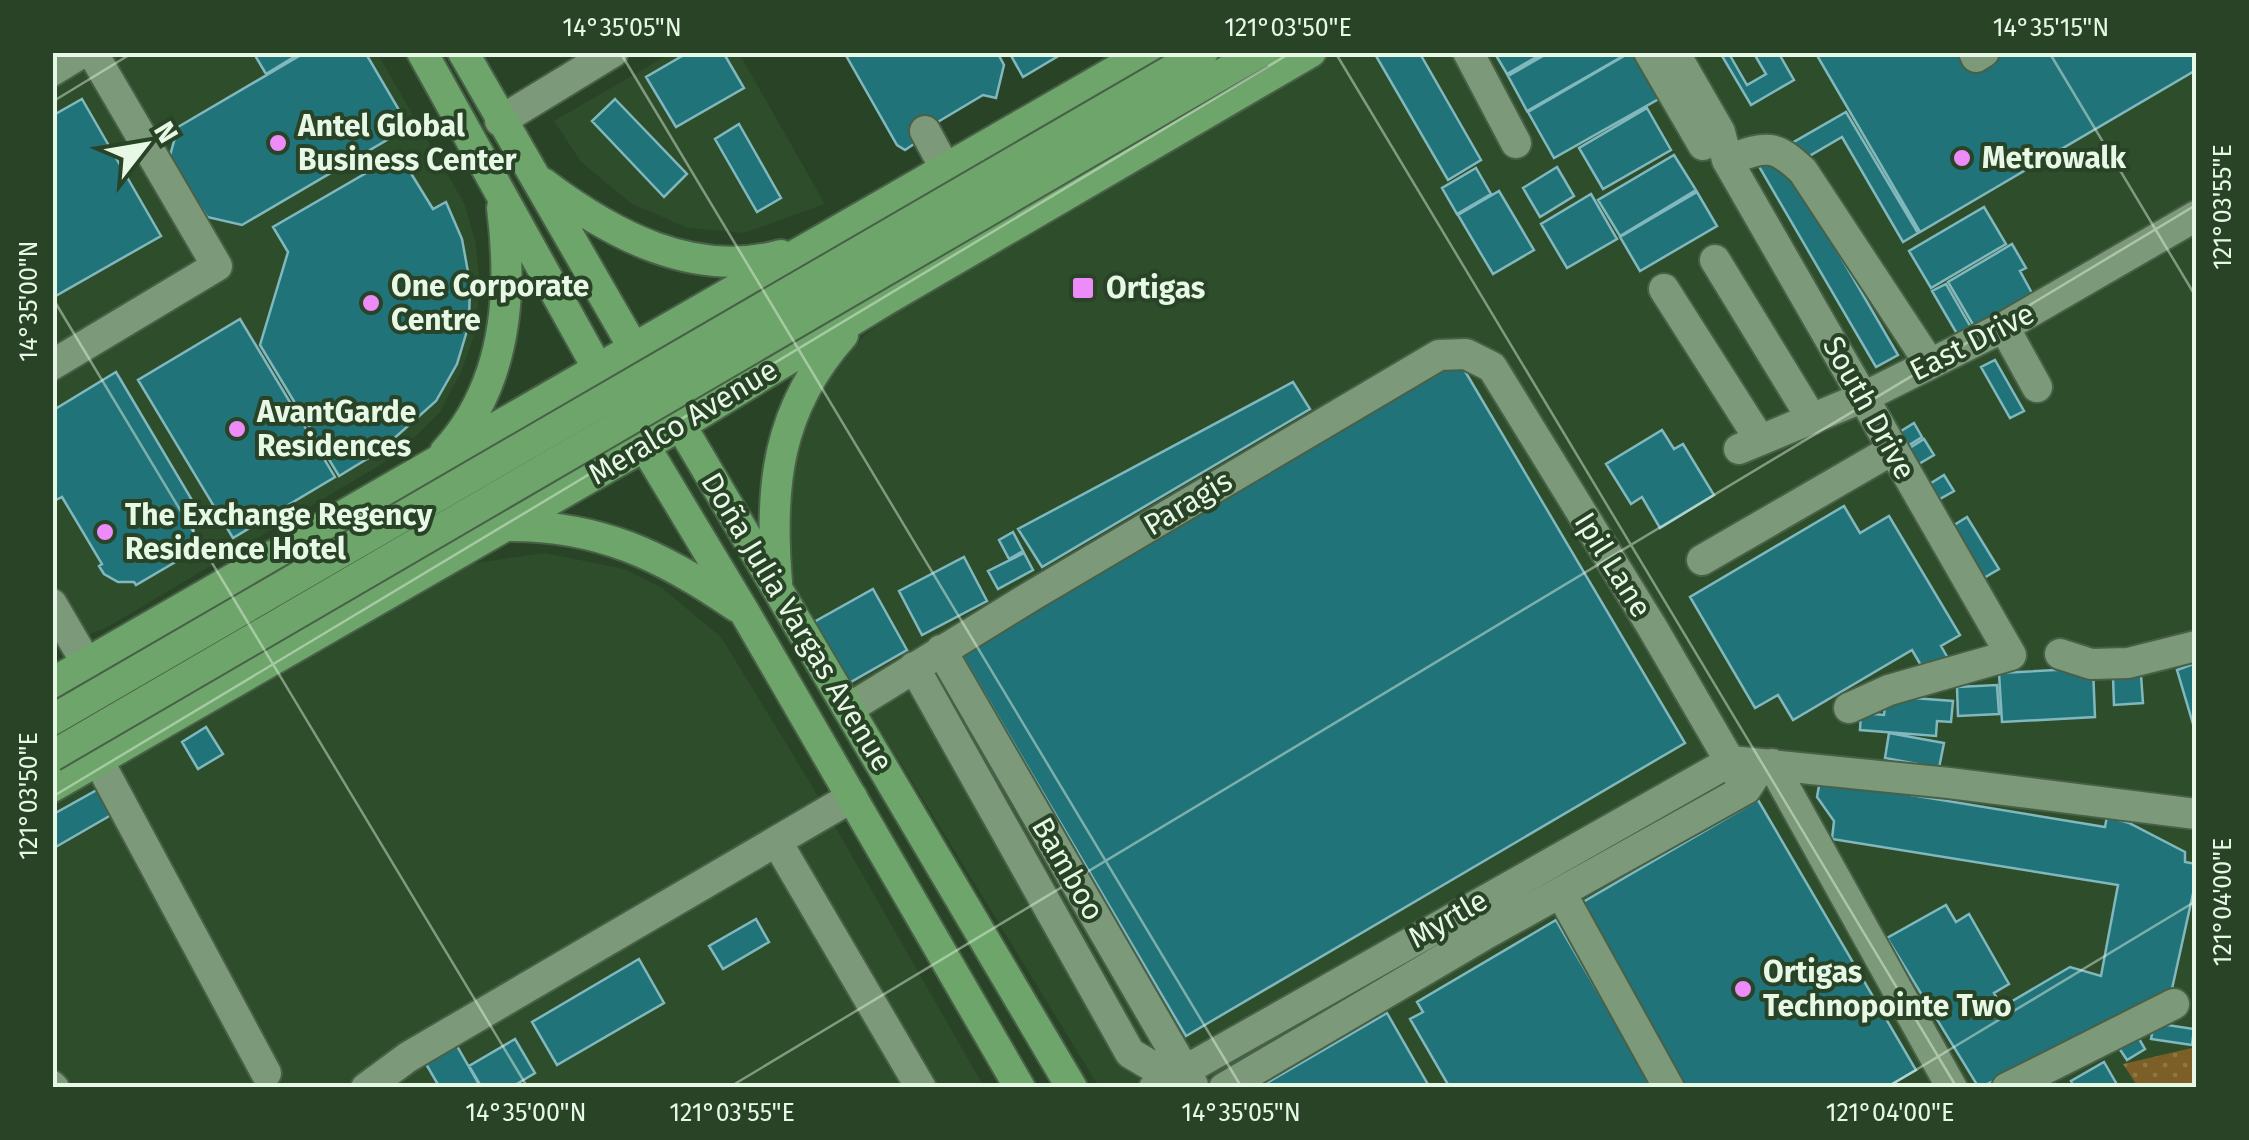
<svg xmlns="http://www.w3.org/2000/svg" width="2249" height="1140" viewBox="0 0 2249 1140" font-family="'Fira Sans',sans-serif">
<defs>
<pattern id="grass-dots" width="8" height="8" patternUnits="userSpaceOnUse" patternTransform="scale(2.5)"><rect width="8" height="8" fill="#7b5f26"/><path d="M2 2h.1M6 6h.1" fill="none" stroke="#8e7746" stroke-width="1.8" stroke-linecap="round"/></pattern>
</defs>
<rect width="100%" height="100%" fill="#294327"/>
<!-- built -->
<path fill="#2d4d2b" d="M53,53H377L464,203L475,240L480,284L475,333L461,372L439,413L397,455L106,628L53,647Z
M671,53H739L825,204L744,233L688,228L632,204L581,162L554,121Z
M1330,53H2196V1087H1099L786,575L792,469L804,418L831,374L866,334L954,268Z
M545,553L624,569L662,588L721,637L809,781L984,1087H53L52,804L184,731L468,564Z"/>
<!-- grass -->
<path fill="url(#grass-dots)" d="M2196,1047V1087H2138L2123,1064Z"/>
<!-- building -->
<path fill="#21737a" stroke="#81b8bd" stroke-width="2.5" d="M253,52H302L266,74Z
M306,52H365L409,127L242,225L207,217L169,159L178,127Z
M689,52H723L744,88L676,127L646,77Z
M844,52H997L1004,65L996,98L983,95L916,135L914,144L905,150L897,145Z
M1009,52H1065L1023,77Z
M1383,52H1419L1481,160L1448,180L1376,56Z
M1494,52H1545L1507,74Z
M1550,52H1630L1527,111L1508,76Z
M1631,52H1639L1664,96L1554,158L1528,112Z
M1728,52L1747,85L1766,74L1753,52H1778L1794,80L1751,105L1722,56Z
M1815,52H2196V70L1920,232Z
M82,99L161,236L52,298V116Z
M615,99L687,174L664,197L592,121Z
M1647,108L1671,150L1603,189L1579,148Z
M1846,112L1918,233L1903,242L1842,137L1789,168L1898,355L1876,367L1757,163Z
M739,124L781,198L757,212L715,139Z
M399,154L433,209L446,202L462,239L470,283L469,324L457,364L436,401L380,451L339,476L260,345L288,252L273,227Z
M1674,155L1696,190L1620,236L1598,200Z
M1557,167L1574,196L1540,217L1523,188Z
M1476,168L1491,194L1457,214L1442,188Z
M1499,191L1534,250L1493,274L1458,215Z
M1697,192L1717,226L1640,271L1620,237Z
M1591,194L1617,239L1567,268L1541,224Z
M1984,207L2006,244L1931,288L1909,251Z
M2012,244L2026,268L2020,271L2033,295L1975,328L1948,282Z
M1946,284L1973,331L1960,339L1932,291Z
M240,319L335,477L233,538L138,380Z
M1995,360L2024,411L2010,418L1981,367Z
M1459,361L1685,743L1186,1036L961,654Z
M116,372L202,517L193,523L194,538L187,550L189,554L136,585L134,582H118L104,574L99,566L102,564L62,497L52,502V411Z
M1293,382L1310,409L1042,567L1018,529Z
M1914,423L1922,437L1906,447L1898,433Z
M1662,430L1674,449L1683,444L1714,495L1660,528L1642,497L1631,504L1606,464Z
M1924,439L1934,455L1917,465L1908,449Z
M1944,475L1954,491L1938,500L1928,485Z
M1844,506L1860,533L1889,516L1960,635L1941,646L1949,660L1926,674L1912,650L1793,720L1778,695L1755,708L1690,597Z
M1967,517L1999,569L1982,579L1951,527Z
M1013,532L1023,551L1009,559L999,540Z
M1024,553L1033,570L998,589L988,571Z
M964,557L987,601L922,635L899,591Z
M873,589L907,650L849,683L814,622Z
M2196,663V734L2177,670Z
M2093,668L2095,717L2002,722L1999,673Z
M2141,675L2143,703L2114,705L2113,677Z
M1997,685L1999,714L1958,716L1957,687Z
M1886,696L1953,701L1951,722L1937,721L1936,736L1860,730L1861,713L1884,715Z
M206,727L223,754L198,769L182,742Z
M1889,733L1944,743L1939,768L1885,758Z
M1820,780L2105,827L2107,816L2129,823L2185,852V862L2196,864V880L2170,998L1979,1088L1887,938L1946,905L1956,922L1969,914L2009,984L1994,993L2002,1007L2070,967L2101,976L2118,885L1832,839L1834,821L1817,797Z
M104,786L118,811L54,848L52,815Z
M1758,800L1916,1070L1885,1088H1674L1571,909Z
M756,919L769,942L723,969L709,946Z
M1556,920L1654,1088H1450L1410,1019L1423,1012L1417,1002Z
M639,959L664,1003L557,1065L532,1022Z
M1387,1013L1430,1088H1258Z
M2154,1023L2194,1029L2192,1045L2151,1039Z
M2134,1030L2145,1049L2127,1060L2115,1042Z
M515,1039L535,1073L510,1088H482L469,1066Z
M457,1046L481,1088H440L426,1064Z
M2104,1062L2119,1088H2075L2071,1081Z"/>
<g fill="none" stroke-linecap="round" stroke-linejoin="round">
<!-- minor casing -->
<g stroke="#486047" stroke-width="34">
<path id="minor" d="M1468,52L1516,143
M1649,52L1703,145
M1674,52L1720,132L1727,160L2011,655L1889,690L1849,708
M1974,52L1976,57L1984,52
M52,71L83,52
M500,121L613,52
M925,131L946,170
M1727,160C1765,147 1773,142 1803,171L1930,364
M1715,260L1812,419
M1664,289L1760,440
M2004,327L2037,387
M52,365L217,266L92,52
M1739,449L1864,397L2004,327L2196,216
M1702,560L1892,450
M52,604L87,664
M941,650L1193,1085
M2060,654L2091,664L2128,663L2196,646
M914,667L1130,1053L1162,1072L1170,1088
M848,709L1033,595L1439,355L1466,354L1492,367L1652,627L1746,789
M98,760L266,1073
M1772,764L1952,1088
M777,842L921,1088
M1561,893L1669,1088
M52,1086L54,1088
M366,1088L408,1057L852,797
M1154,1088L1731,761L1949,783L2196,814
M1224,1088L1484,935L1746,789L1757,772
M2007,1088L2174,1004"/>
</g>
<!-- major casing -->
<g stroke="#486047" stroke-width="34">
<path id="major" d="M422,52L608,387
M463,52L644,366
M543,183C612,235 694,279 781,255
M671,409L1072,1088
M635,430L745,613L1020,1088
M445,452C507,385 513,292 502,208
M507,526C599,525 663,556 737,607
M777,582C769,487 777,409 843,335
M52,683L1148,52
M52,787L681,425L884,301L1311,52"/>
</g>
<!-- minor -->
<use href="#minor" stroke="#7c9a79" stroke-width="30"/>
<!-- major -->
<use href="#major" stroke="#6ea56b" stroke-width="30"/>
<!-- major-bridge casing -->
<g stroke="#486047" stroke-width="34" stroke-linecap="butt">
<path id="major-bridge" d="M52,720L1203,52
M52,756L1260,52"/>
</g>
<!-- major-bridge -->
<use href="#major-bridge" stroke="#6ea56b" stroke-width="30"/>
</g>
<!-- ticks -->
<path fill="none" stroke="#e8f8e6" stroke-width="2.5" stroke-opacity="0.45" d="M620,52L1242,1088M1335,52L1957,1088M2049,52L2196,297M52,102L134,52M52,297L528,1088M52,797L1292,52M728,1088L2196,205M1886,1088L2196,901"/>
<!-- markers -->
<g fill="#ed8cf9" stroke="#294327" stroke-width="4">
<circle cx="278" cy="143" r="10"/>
<circle cx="1962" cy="158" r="10"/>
<rect x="1071" y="276" width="24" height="24" rx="5"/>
<circle cx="371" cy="303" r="10"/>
<circle cx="237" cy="429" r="10"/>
<circle cx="105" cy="532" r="10"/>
<circle cx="1743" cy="989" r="10"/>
</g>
<g text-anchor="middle" stroke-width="8" stroke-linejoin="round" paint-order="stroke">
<!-- poi labels -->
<g font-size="30" font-weight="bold" fill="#e8f8e6" stroke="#294327" text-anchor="start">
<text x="298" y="136">Antel Global<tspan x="298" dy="34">Business Center</tspan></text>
<text x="1982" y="168">Metrowalk</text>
<text x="391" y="296">One Corporate<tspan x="391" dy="34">Centre</tspan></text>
<text x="1106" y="298">Ortigas</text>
<text x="257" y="422">AvantGarde<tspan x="257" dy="34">Residences</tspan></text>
<text x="125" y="525">The Exchange Regency<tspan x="125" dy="34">Residence Hotel</tspan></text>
<text x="1763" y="982">Ortigas<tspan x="1763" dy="34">Technopointe Two</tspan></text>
</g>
<!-- street labels -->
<g font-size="30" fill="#e8f8e6" stroke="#294327">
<text transform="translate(1972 342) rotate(-27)" y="10">East Drive</text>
<text transform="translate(1869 408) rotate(61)" y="10">South Drive</text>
<text transform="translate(683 422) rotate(-31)" y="10">Meralco Avenue</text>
<text transform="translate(1188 503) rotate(-31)" y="10">Paragis</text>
<text transform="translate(1613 565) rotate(58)" y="10">Ipil Lane</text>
<text transform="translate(797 622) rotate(59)" y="10">Doña Julia Vargas Avenue</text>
<text transform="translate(1068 869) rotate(60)" y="10">Bamboo</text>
<text transform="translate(1448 919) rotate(-30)" y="10">Myrtle</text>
</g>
</g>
<!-- border -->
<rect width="2249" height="1140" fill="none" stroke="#294327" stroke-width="110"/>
<!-- north arrow -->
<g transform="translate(145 145) rotate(59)" stroke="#294327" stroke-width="8" paint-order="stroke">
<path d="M0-8L18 38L0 25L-18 38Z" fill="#e8f8e6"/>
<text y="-15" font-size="28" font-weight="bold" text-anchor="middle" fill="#e8f8e6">N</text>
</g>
<rect x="55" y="55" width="2139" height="1030" fill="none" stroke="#e8f8e6" stroke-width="4"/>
<g font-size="25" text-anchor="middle" fill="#e8f8e6">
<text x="622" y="36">14°35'05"N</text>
<text x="1288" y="36">121°03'50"E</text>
<text x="2051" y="36">14°35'15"N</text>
<text transform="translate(2222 207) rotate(-90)" y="9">121°03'55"E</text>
<text transform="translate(28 301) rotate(-90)" y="9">14°35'00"N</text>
<text transform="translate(28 796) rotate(-90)" y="9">121°03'50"E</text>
<text transform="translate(2222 902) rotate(-90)" y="9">121°04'00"E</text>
<text x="526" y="1121">14°35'00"N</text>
<text x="732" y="1121">121°03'55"E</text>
<text x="1241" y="1121">14°35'05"N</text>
<text x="1890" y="1121">121°04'00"E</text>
</g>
</svg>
